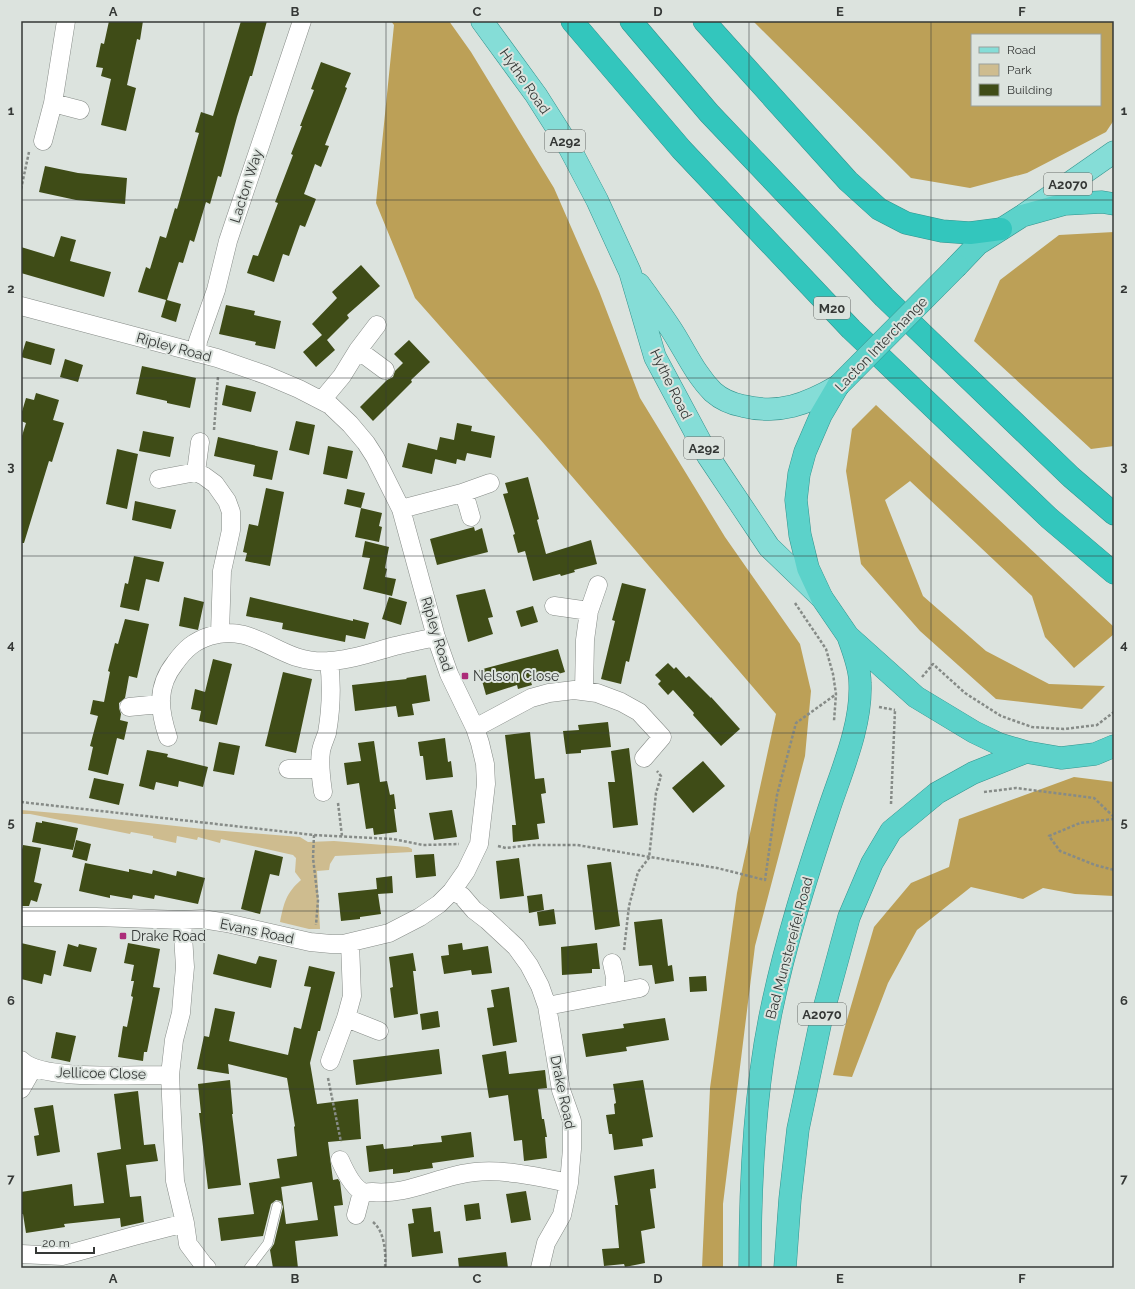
<svg xmlns="http://www.w3.org/2000/svg" width="1135" height="1289" viewBox="0 0 1135 1289" font-family="Raleway,sans-serif">
<rect width="100%" height="100%" fill="#dce3de"/>
<!-- green -->
<path fill="#cebc8f" d="M21,810L67,814L212,830L300,837L308,842L334,841L408,847L412,849V852L335,856L330,864L329,870L317,871L320,929H309L280,922C284,903 286,893 301,880L295,872L296,858L293,855L221,839L220,843L198,837L197,840L177,836L176,843L153,838V836L131,832L130,834L30,814H21Z"/>
<!-- forest -->
<path fill="#bca057" fill-rule="evenodd" d="M391,21H449L471,52L554,188L599,291L640,398L725,537L800,644L811,691L805,756L755,946L723,1204V1268H702L710,1088L737,893L776,714L539,438L415,298L376,203L394,25Z
M753,21H1114V120L1106,132L1027,173L970,188L911,178ZM972,35H1100V105H972Z
M1114,232V446L1091,449L974,341L1000,280L1059,235Z
M876,405L1114,627V634L1074,668L1045,637L1032,596L910,481L885,500L923,596L986,651L1049,684L1105,686L1082,709L996,699L920,631L861,564L846,471L852,429Z
M1074,777L1114,782V896L1075,894L1043,888L1023,899L971,887L917,930L888,983L852,1077L833,1075L844,1030L874,927L911,883L949,867L959,819Z"/>
<!-- building -->
<path fill="#3f4c17" d="M109,21H143L140,40L137,39L127,85L136,88L126,131L101,125L111,79L101,76L103,68L96,67L101,43L104,44Z
M241,21H267L252,76H250L237,117L221,177L218,176L210,204L206,202L194,242L190,240L183,263L179,262L167,300L181,304L176,322L161,317L166,300L138,292L146,267L150,269L160,236L166,238L175,208L177,209L199,133L195,132L201,112L213,116Z
M321,62L351,73L345,87L347,88L325,145L329,146L321,167L315,164L304,194L316,199L305,227L300,225L289,256L283,254L274,282L247,273L253,255L258,256L278,203L275,202L293,155L291,154L302,126H300L314,90L311,89Z
M45,166L78,173L127,178L125,204L76,200L39,192Z
M61,236L76,240L70,261L111,272L104,297L21,273V247L54,257Z
M361,265L380,286L347,315L349,318L327,340L335,350L316,367L303,352L322,335L312,324L337,298L332,292Z
M226,305L255,311L254,315L281,321L275,349L255,345L256,342L219,334Z
M409,340L430,362L411,380L412,382L373,421L360,407L387,380L393,377L395,371L403,363L394,354Z
M26,341L55,349L51,365L21,357Z
M65,359L83,365L78,382L60,377Z
M142,366L196,378L190,408L167,403V401L136,394Z
M226,385L256,392L251,412L222,405Z
M36,393L59,400L53,420L64,423L52,462L49,461L24,543H21V439L26,423L21,421V415L26,398L34,400Z
M296,421L315,425L309,455L289,450Z
M457,423L472,426L471,431L495,436L491,458L467,453L465,461L457,459L456,464L435,459L440,437L454,440Z
M143,431L174,437L170,457L139,451Z
M218,437L278,451L272,480L253,476L255,465L214,456Z
M408,443L437,450L432,474L402,467Z
M328,446L353,451L347,479L323,474Z
M117,449L138,454L127,509L106,504Z
M528,477L539,519L537,520L546,554L591,540L597,564L574,570L575,572L561,576L560,574L533,581L525,551L518,553L513,535L515,534L503,494L508,493L505,483Z
M266,488L284,492L270,566L245,561L247,553L243,552L249,524L258,526Z
M347,489L365,493L361,508L382,513L379,526L382,527L379,542L355,537L361,508L344,504Z
M135,501L176,510L171,529L132,520Z
M474,527L475,531L482,528L488,552L437,565L430,539Z
M365,541L389,547L385,568L387,569L385,577L396,579L392,596L363,589L370,558L362,557Z
M134,556L164,562L159,582L146,579L139,611L120,607L125,583L128,584Z
M622,583L646,589L629,662L626,661L621,684L601,679L615,621L612,620Z
M485,589L493,617L488,618L493,634L468,642L456,595Z
M184,597L204,602L198,630L179,626Z
M250,597L353,621V619L369,623L365,639L346,635L345,642L321,637L282,629L283,623L246,616Z
M389,597L407,602L401,625L382,619Z
M533,606L538,622L521,627L516,611Z
M125,619L149,624L137,678L129,676L125,698L119,703V708L121,714L120,720L128,722L124,740L117,738L108,775L88,770L93,747L90,746L98,716L90,714L93,700L104,702L110,672L108,671L115,643L118,644Z
M558,649L565,672L531,682L532,685L518,689L517,685L486,695L479,670Z
M213,659L232,664L217,725L199,721L201,711L191,709L195,689L205,692Z
M668,663L674,669L676,667L686,678L689,676L711,698V697L740,729L721,746L693,715L694,713L673,690L668,695L658,684L661,681L655,675Z
M283,672L312,679L296,753L265,746Z
M426,675L430,701L412,704L414,715L398,717L396,706L355,711L352,685L407,679L406,678Z
M608,722L611,747L581,750V753L566,754L563,731L579,730L578,725Z
M530,732L535,779L544,778L546,793L541,794L545,823L537,824L539,839L513,842L512,825H516L505,735Z
M445,738L448,762L451,761L453,777L426,780L423,756H420L418,742Z
M374,741L380,782L387,781L390,795L394,794L396,809H394L397,832L374,835L373,828L366,829L359,783L347,785L344,763L361,761L358,743Z
M219,742L240,746L234,775L213,771Z
M629,748L638,825L613,828L608,782H615L611,751Z
M147,750L168,754L167,757L208,767L203,787L179,781L178,787L156,782L154,790L139,786Z
M703,761L725,786L693,813L672,788Z
M94,778L124,784L119,805L89,798Z
M452,810L457,837L434,840L429,813Z
M42,821L78,828L73,850L32,842L36,822L42,823Z
M76,840L91,844L87,861L72,857Z
M23,845L41,848L34,882L42,884L37,902L31,900L29,906H21V854Z
M255,850L283,857L279,876L270,874L260,914L241,909Z
M434,854L436,876L416,878L414,855Z
M519,858L524,896L500,899L496,861Z
M611,862L620,926L595,930L587,865Z
M85,863L129,872V869L152,874L153,870L176,876L177,871L205,878L198,904L155,895L154,899L133,895L132,899L110,895V898L79,891Z
M392,876L393,893L378,894L381,914L360,917V919L341,921L338,893L377,889L376,878Z
M542,894L544,910L529,913L527,896Z
M554,909L556,924L539,926L537,912Z
M662,919L668,966L672,965L674,981L655,984L652,965L639,966L634,922Z
M21,943L56,951L51,976L44,974L42,984L21,979Z
M128,943L160,949L153,987L160,988L147,1052H144L143,1061L118,1057L123,1026L127,1027L133,997L131,996L134,981H131L134,965L124,963Z
M462,943L463,950L488,946L492,973L472,975L471,970L444,974L441,956L449,955L448,945Z
M597,943L600,969H592V973L562,975L561,947Z
M68,944L78,947L79,944L97,948L91,972L63,966Z
M413,953L416,971H413L418,1014L394,1018L390,988L393,987L389,957Z
M218,954L256,964L259,956L277,960L271,988L213,974Z
M309,966L335,972L320,1031H318L310,1063L317,1104L358,1099L361,1139L328,1142L333,1180L338,1179L340,1182L343,1205L334,1206L338,1236L295,1241L298,1268H273L270,1250L274,1244L283,1207L281,1201L276,1200L271,1204L263,1236L221,1241L218,1218L254,1214L249,1183L280,1178L286,1224L318,1220L312,1182L281,1187L277,1159L297,1156L294,1127L295,1126L287,1078L228,1064L229,1074L197,1069L204,1036L209,1037L215,1008L235,1012L229,1041L288,1055L294,1027L301,1029L311,987L304,986Z
M706,976L707,991L690,992L689,977Z
M509,987L517,1042L493,1046L487,1008L494,1007L491,990Z
M438,1011L440,1027L422,1030L420,1014Z
M665,1018L669,1040L626,1047L627,1051L586,1057L582,1034L624,1028L623,1024Z
M56,1032L76,1036L70,1062L51,1058Z
M439,1049L442,1074L356,1085L353,1060Z
M506,1051L509,1074L545,1070L547,1088L538,1089L542,1119H544L547,1137H545L547,1158L524,1161L522,1140L514,1141L508,1095L489,1098L482,1055Z
M230,1080L233,1114H232L241,1185L208,1189L199,1113H201L198,1084Z
M643,1080L653,1137L642,1139L643,1146L614,1150L612,1134H609L606,1115L615,1114L614,1104L616,1103L613,1084Z
M138,1091L144,1145L155,1144L158,1161L126,1165L130,1197L141,1196L144,1222L121,1227L120,1218L64,1224L65,1227L26,1233L23,1214H21V1192L72,1184L74,1206L104,1203L97,1153L121,1149L114,1094Z
M53,1105L60,1152L37,1156L34,1136L39,1135L34,1108Z
M471,1132L474,1157L432,1163L433,1168L410,1171V1172L393,1174V1169L369,1172L366,1146L383,1144L384,1149L413,1146V1145L442,1142L441,1136Z
M654,1169L656,1188L650,1189L655,1228L641,1231L645,1263L625,1267L624,1264L604,1266L602,1249L619,1248L615,1205H618L614,1176Z
M526,1191L531,1220L511,1223L506,1194Z
M479,1203L481,1219L466,1221L464,1205Z
M431,1207L434,1232L440,1231L443,1253L412,1257L408,1224L414,1223L412,1209Z
M506,1252L508,1268H459L458,1258Z"/>
<g fill="none" stroke-linecap="round" stroke-linejoin="round">
<!-- service casing -->
<g stroke="#868b87" stroke-width="10">
<path id="service" d="M249,1268L268,1243L277,1206"/>
</g>
<!-- minor casing -->
<g stroke="#868b87" stroke-width="19">
<path id="minor" d="M53,103L80,110
M43,141L53,103L66,21
M21,306L217,358L266,375L299,389L330,405L350,424L366,443L375,457L401,509L436,637L449,674L475,728L480,743L485,764L486,784L479,844L466,871L452,891L439,904L420,917L389,933L343,944H331L310,942L227,923L202,919L182,920L96,917H21
M358,350L385,370
M197,353L198,341L216,290L228,241L302,21
M322,400L342,376L358,350L377,325
M196,472L200,442
M159,479L196,472L204,476L215,484L227,501L231,512V530L222,571L220,633
M462,493L467,503L471,517
M401,509L462,493L490,483
M554,606L589,611
M584,691L585,640L589,611L598,585
M129,707L160,704
M475,728L531,698L549,693L574,690L597,693L621,702L639,712L662,737L644,758
M168,737C159,710 156,687 175,663C185,649 194,641 210,636C244,625 267,647 296,657C306,660 319,662 329,661C352,660 373,652 395,646C408,643 422,640 436,637
M288,769H320
M323,792C321,778 319,765 321,751C322,745 325,739 327,733C331,710 332,685 329,661
M452,891L462,896L474,910L487,920L516,947L529,965L540,986L547,1006L561,1090L572,1121V1149L569,1183L562,1215L546,1243L540,1268
M182,920L185,967L183,989L181,1013L174,1040L170,1075L175,1181L185,1223L188,1244L203,1264L207,1268
M612,963L615,977V993
M547,1006L640,988
M346,1018L379,1031
M21,1060C42,1082 138,1074 170,1075
M330,1061L346,1018L352,996L350,943
M21,1089L33,1068
M340,1160C344,1169 353,1188 363,1192C365,1193 369,1192 372,1192C408,1196 440,1175 475,1172C506,1169 539,1177 569,1183
M356,1215L362,1192
M21,1254L62,1256L134,1236L185,1223"/>
</g>
<!-- primary casing -->
<g stroke="#34948e" stroke-width="23">
<path id="primary" d="M482,21L536,95L569,147L597,200L630,272L655,357L708,456L769,547L822,598
M1025,214L1114,152
M639,284C649,298 660,312 669,326C684,348 694,373 713,392C721,399 732,404 743,406C779,415 807,404 838,386"/>
</g>
<!-- trunk casing -->
<g stroke="#34948e" stroke-width="23">
<path id="trunk" d="M957,266L978,244L1022,216L1065,204L1102,202L1114,204
M838,386L821,415L805,452L799,474L796,500L800,535L808,568L822,598L848,636L916,697L974,732L999,744L1026,752L1061,758L1095,754L1114,746
M750,1268C750,1185 754,1094 771,1012C785,944 806,878 828,812C841,772 862,726 860,683C860,667 853,651 848,636
M785,1268L790,1199L798,1129L821,1020L849,917L872,863L891,831L937,793L973,773L1026,752"/>
</g>
<!-- motorway casing -->
<g stroke="#34948e" stroke-width="23">
<path id="motorway" d="M572,21L681,149L851,329L1049,518L1114,573
M631,21L709,113L884,297L1071,477L1114,514
M704,21L848,181L879,209L906,223L942,231L970,233L1001,229"/>
</g>
<!-- path -->
<path stroke="#868b87" stroke-width="2.5" stroke-dasharray="3 2" stroke-linecap="butt" d="M21,189L29,152
M214,430L218,377
M795,603L826,649L833,674L836,694L834,721
M922,677L933,664L965,693L1001,716L1032,727L1064,729L1097,725L1114,712
M879,707L895,710
M984,792L1016,788L1094,798L1114,817
M21,802L314,835L393,839L423,845L459,844
M338,803L342,836
M891,804L895,710
M1114,819L1080,823L1049,836L1060,851L1095,865L1114,870
M314,835L313,858L318,900L316,925
M498,846L506,848L531,845H577L717,868L765,880L777,795L796,723L835,695
M624,950L629,906L638,872L649,858L656,793L661,776L657,771
M328,1078L341,1142
M373,1222C385,1232 386,1253 385,1268"/>
<!-- service -->
<use href="#service" stroke="#fff" stroke-width="9"/>
<!-- minor -->
<use href="#minor" stroke="#fff" stroke-width="18"/>
<!-- primary -->
<use href="#primary" stroke="#85ddd7" stroke-width="22"/>
<!-- trunk -->
<use href="#trunk" stroke="#5cd2ca" stroke-width="22"/>
<!-- motorway -->
<use href="#motorway" stroke="#33c6bd" stroke-width="22"/>
<!-- trunk-bridge casing -->
<g stroke="#34948e" stroke-width="23" stroke-linecap="butt">
<path id="trunk-bridge" d="M838,386L957,266"/>
</g>
<!-- trunk-bridge -->
<use href="#trunk-bridge" stroke="#5cd2ca" stroke-width="22"/>
</g>
<!-- grid -->
<path fill="none" stroke="#353836" stroke-width="1" stroke-opacity="0.55" d="M204,21V1268M386,21V1268M568,21V1268M749,21V1268M931,21V1268M21,200H1114M21,378H1114M21,556H1114M21,733H1114M21,911H1114M21,1089H1114"/>
<!-- markers -->
<g fill="#ac2c79" stroke="#dce3de" stroke-width="1.5">
<rect x="461" y="672" width="8" height="8" rx="2"/>
<rect x="119" y="932" width="8" height="8" rx="2"/>
</g>
<g text-anchor="middle" stroke-width="4" stroke-linejoin="round" paint-order="stroke">
<!-- shield labels -->
<g fill="#dce3de" stroke="#676b68" stroke-width="1">
<rect x="545" y="130" width="40" height="22" rx="3"/>
<rect x="1044" y="173" width="48" height="22" rx="3"/>
<rect x="814" y="297" width="36" height="22" rx="3"/>
<rect x="684" y="437" width="40" height="22" rx="3"/>
<rect x="798" y="1003" width="48" height="22" rx="3"/>
</g>
<g font-size="13" font-weight="bold" fill="#353836">
<text x="565" y="146">A292</text>
<text x="1068" y="189">A2070</text>
<text x="832" y="313">M20</text>
<text x="704" y="453">A292</text>
<text x="822" y="1019">A2070</text>
</g>
<!-- street labels -->
<g font-size="14" fill="#353836" stroke="#dce3de">
<text transform="translate(525 81) rotate(55)" y="5">Hythe Road</text>
<text transform="translate(246 186) rotate(-72)" y="5">Lacton Way</text>
<text transform="translate(881 344) rotate(-46)" y="5">Lacton Interchange</text>
<text transform="translate(174 347) rotate(15)" y="5">Ripley Road</text>
<text transform="translate(671 384) rotate(64)" y="5">Hythe Road</text>
<text transform="translate(437 634) rotate(73)" y="5">Ripley Road</text>
<text transform="translate(257 931) rotate(12)" y="5">Evans Road</text>
<text transform="translate(789 948) rotate(-75)" y="5">Bad Munstereifel Road</text>
<text transform="translate(101 1073) rotate(1)" y="5">Jellicoe Close</text>
<text transform="translate(563 1092) rotate(78)" y="5">Drake Road</text>
</g>
<!-- poi labels -->
<g font-size="14" fill="#353836" stroke="#dce3de" text-anchor="start">
<text x="473" y="681">Nelson Close</text>
<text x="131" y="941">Drake Road</text>
</g>
</g>
<!-- border -->
<rect width="1135" height="1289" fill="none" stroke="#dce3de" stroke-width="44"/>
<!-- legend -->
<rect x="971" y="34" width="130" height="72" fill="#dce3de" stroke="#999f9b"/>
<rect x="979" y="47" width="20" height="6" fill="#85ddd7" stroke="#999f9b"/>
<text x="1007" y="54" font-size="12" fill="#353836">Road</text>
<rect x="979" y="64" width="20" height="12" fill="#cebc8f" stroke="#999f9b"/>
<text x="1007" y="74" font-size="12" fill="#353836">Park</text>
<rect x="979" y="84" width="20" height="12" fill="#3f4c17" stroke="#999f9b"/>
<text x="1007" y="94" font-size="12" fill="#353836">Building</text>
<!-- scale -->
<path d="M36 1247v6h58v-6" fill="none" stroke="#353836" stroke-width="2"/>
<text x="42" y="1247" font-size="12" fill="#353836" stroke="#dce3de" stroke-width="3" paint-order="stroke">20 m</text>
<rect x="22" y="22" width="1091" height="1245" fill="none" stroke="#353836" stroke-width="1.5"/>
<g font-size="13" text-anchor="middle" font-weight="bold" fill="#353836">
<text x="113" y="16">A</text>
<text x="295" y="16">B</text>
<text x="477" y="16">C</text>
<text x="658" y="16">D</text>
<text x="840" y="16">E</text>
<text x="1022" y="16">F</text>
<text x="11" y="115">1</text>
<text x="1124" y="115">1</text>
<text x="11" y="293">2</text>
<text x="1124" y="293">2</text>
<text x="11" y="471">3</text>
<text x="1124" y="471">3</text>
<text x="11" y="649">4</text>
<text x="1124" y="649">4</text>
<text x="11" y="827">5</text>
<text x="1124" y="827">5</text>
<text x="11" y="1005">6</text>
<text x="1124" y="1005">6</text>
<text x="11" y="1183">7</text>
<text x="1124" y="1183">7</text>
<text x="113" y="1283">A</text>
<text x="295" y="1283">B</text>
<text x="477" y="1283">C</text>
<text x="658" y="1283">D</text>
<text x="840" y="1283">E</text>
<text x="1022" y="1283">F</text>
</g>
</svg>
